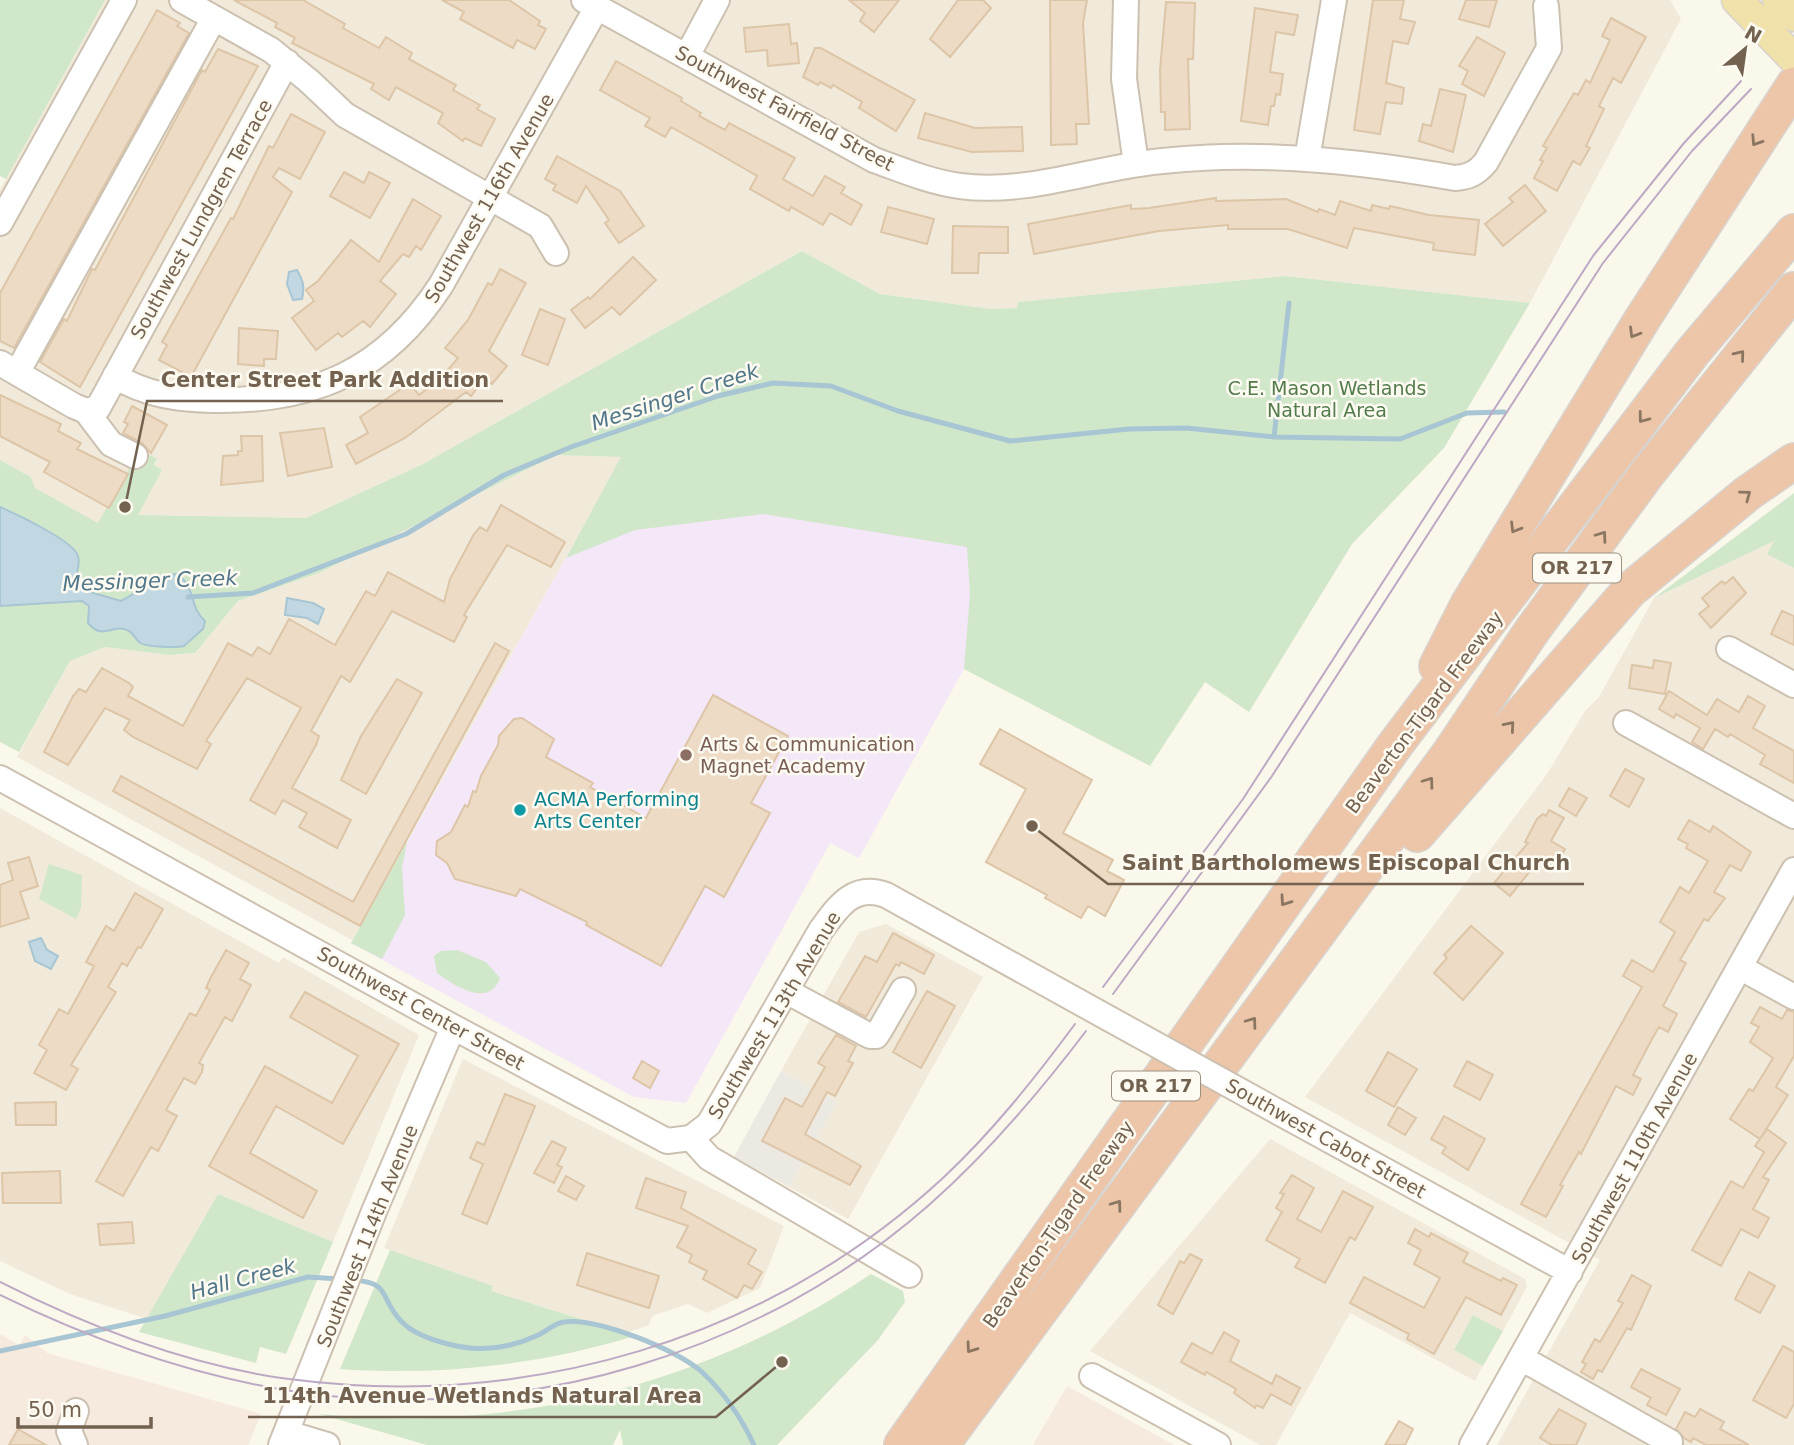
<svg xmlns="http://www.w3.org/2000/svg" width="1794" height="1445" viewBox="0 0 1794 1445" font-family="'DejaVu Sans',sans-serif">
<rect width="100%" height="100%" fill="#faf7eb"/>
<!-- residential -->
<path fill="#f1eada" d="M105,0H1670L1681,19L1530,303L1285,276L1018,302V308L991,309L880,294L802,251L423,464L306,518L137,515L157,459L99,524L34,488L31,477L0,460V189Z
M556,455L622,457L352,940L17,757L70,661L105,647L169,655L195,653L238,601L319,573Z
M1794,531V1445H1497L1600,1260L1305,1097L1547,774L1585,711L1599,697L1654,598Z
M0,808L279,963L283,957L419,1035L333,1242L218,1194L147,1319L70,1294L0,1261Z
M886,924L983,977L848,1219L789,1187L837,1102L781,1071L859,932Z
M463,1059L784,1226L760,1288L707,1313L688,1304L652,1316L649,1325L626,1333L491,1291L492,1286L384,1248Z
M1270,1139L1525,1279L1527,1287L1503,1331L1473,1315L1454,1350L1483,1366L1475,1381L1350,1313L1276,1445H1260L1090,1351Z"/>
<!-- commercial -->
<path fill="#f6e9dd" d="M0,1334L19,1345L25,1335L47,1353L261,1414L248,1445H0Z
M1067,1386L1174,1445H1033Z"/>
<!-- industrial -->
<path fill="#ece9e3" d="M781,1071L837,1102L789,1187L734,1157Z"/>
<!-- education -->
<path fill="#f4e7f7" d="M1090,442L859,858L830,843L686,1103L634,1097L351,943L622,457Z"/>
<!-- green -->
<path fill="#d1e7ca" d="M0,0H105L6,179L0,176Z
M802,251L880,294L991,309L1017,308L1018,302L1285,276L1530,303L1444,448L1352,544L1249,712L1205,682L1150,766L964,669L970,594L967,547L763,514L635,530L566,558L621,457L556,455L319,573L238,601L195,653L169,655L105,647L70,661L19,752L0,742V460L31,477L35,488L98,523L140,449L157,459L154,465L162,470L138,515L306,518L423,464Z
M1794,493V568L1767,554L1774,541L1654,598Z
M407,842L402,868L405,915L382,959L351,943Z
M49,864L82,875L81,908L76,919L39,899Z
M457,950L486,962L500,978C490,1009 453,985 437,973L434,956L441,951Z
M218,1194L333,1242L286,1354L260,1347L256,1363L139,1332Z
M390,1250L493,1286L491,1291L635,1336C539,1365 440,1376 340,1369Z
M871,1274L903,1291L905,1302L878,1340L777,1445H623L620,1430L613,1445H427L319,1414C516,1434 708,1384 871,1274Z
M1473,1315L1503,1331L1483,1366L1454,1350Z"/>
<!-- water -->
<path fill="#c1d8e2" stroke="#a8c5d3" stroke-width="2" d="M297,270C303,281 305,286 302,299L293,300L287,284L289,272Z
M0,507C16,514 74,541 78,556C81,565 75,574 76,583L90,592L121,601L168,575L177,574C196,587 189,607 205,621L203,629L184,646C175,648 147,647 140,643C136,640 133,633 129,631C113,622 104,642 88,623L89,606L82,601L0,606Z
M287,598L313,603L324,609L318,624L307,618L285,615Z
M41,938L47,950L58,956L51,969L35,961L29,942Z"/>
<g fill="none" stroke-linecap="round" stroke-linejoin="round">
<!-- stream -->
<path stroke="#a8c5d3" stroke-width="5" d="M1274,437L1289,303
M188,597L253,593L406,534L504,475L571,447L718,396L773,383L831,386L898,411L1010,441L1129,429L1186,428L1274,437L1400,439L1467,413L1504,412
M354,1280C392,1283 379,1298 401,1321C412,1333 432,1340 448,1344C478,1352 508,1349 536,1336C546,1332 554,1323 564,1322C596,1317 678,1350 702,1372C723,1392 742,1419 754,1445
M0,1351L165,1316L308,1277L340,1279"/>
</g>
<!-- building -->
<path fill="#eddbc5" stroke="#ddc5a8" stroke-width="2" d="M234,0H303L345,24L343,28L379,48L386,37L412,53L409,59L456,85L453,90L480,105L477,109L495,119L481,146L465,138L463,141L438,123L443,113L396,87L389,100L371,89L374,84L292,43L295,38L275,27L277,23Z
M442,0H509L540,21L538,25L546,29L535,49L517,40L513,48L460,19L464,12Z
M849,0H899L874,32L860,21L865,13Z
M958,0H983L991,8L950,57L930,39Z
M1050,0H1087L1083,23L1089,124H1076L1077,144L1051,145Z
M1373,0H1404L1400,19L1415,22L1408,44L1393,41L1386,83L1404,88L1402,104L1386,102L1380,134L1354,130Z
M1466,0H1497L1489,27L1459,19Z
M1166,2L1195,3L1193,59H1188L1190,129L1165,130V112H1161L1160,70Z
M1255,8L1298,15L1294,35L1276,32L1270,72L1283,74L1280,95L1276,94L1274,106H1271L1268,125L1241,121Z
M157,10L180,23L177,26L189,33L14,348L0,341V293Z
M1611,18L1646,37L1621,83L1613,78L1599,106L1604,109L1586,146L1590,148L1580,165L1573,161L1557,191L1534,178L1543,161L1540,160L1547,148L1543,146L1574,93L1578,95L1586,80L1590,83L1610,40L1602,36Z
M789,24L791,44L797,43L799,63L768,66L767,50L746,52L744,28Z
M1477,37L1505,53L1484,96L1462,84L1468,71L1459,66Z
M815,48H821L915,100L896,131L859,108L862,102L833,85L831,88L820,82L818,85L803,77Z
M218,49L258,66L80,387L40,362L64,319L67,321L92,269L95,270L202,70L205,72Z
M616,61L682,98L681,101L701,113L699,116L725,130L729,123L795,158L783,179L813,196L825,176L845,187L841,193L862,205L851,225L830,213L823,225L791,207L789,211L750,189L757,176L714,151L671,127L665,137L645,126L650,118L600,90Z
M1440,89L1466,95L1453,152L1419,141L1423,124L1431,126Z
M925,113L975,128L1022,127L1023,151L972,152L918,138Z
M291,114L325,132L300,179L279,168L273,177L292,192L191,377L159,360L167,345L162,342L231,218L233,219L269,146L273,148Z
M557,156L620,191L644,226L619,243L605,223L609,220L586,186L577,203L553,190L556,185L545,179Z
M344,172L364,183L369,172L390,183L370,218L330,196Z
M1525,185L1546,211L1503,246L1485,224L1513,202L1509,198Z
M1216,198V201L1286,199L1318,212L1319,209L1335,215L1340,201L1371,211L1372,205L1389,209L1390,206L1429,215L1479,220L1475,255L1433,250L1434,243L1354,228L1347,248L1288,229H1228V225L1159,231L1034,254L1028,224L1131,205V209L1149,208Z
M413,199L441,216L421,250L416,246L409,257L403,254L380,281L396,294L370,327L363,321L342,337L338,333L316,350L292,318L314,301L306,290L318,281L351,240L379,262Z
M888,207L934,219L927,244L881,232Z
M953,226L1008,227V253H979L978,273H952Z
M633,257L656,280L620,315L612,307L585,328L571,310L588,297L590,299Z
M500,269L526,283L489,351L507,366L492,384L485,378L471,396L466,392L405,438L356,464L346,445L368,433L360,417L410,383L419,395L440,379L458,358L445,348L468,320L488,283L492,285Z
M540,309L565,319L548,365L522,355Z
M239,328L278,331L276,359H264V366L238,364Z
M0,395L61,424L58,431L81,443L77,449L128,474L109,508L44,472L50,462L0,436Z
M132,406L167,425L151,453L142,443L123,433L128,424L124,422Z
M324,428L332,467L288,476L280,433Z
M241,436H262L263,481L221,485L223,456L238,455V451H242Z
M501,505L565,542L551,567L507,545L464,615L467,617L454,642L392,611L350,682L341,676L311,731L319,736L316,745L292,788L351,820L337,848L299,827L307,813L283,800L275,814L250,800L301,708L247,678L206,741L211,744L197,769L133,737L124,730L130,720L105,708L68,765L44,752L73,696L79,689L86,692L102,668L129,683L133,687L128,696L183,726L228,643L252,656L258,647L270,654L289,619L335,645L366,591L375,596L388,572L444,602L450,579L474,534L480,527L487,531Z
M1733,577L1746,593L1711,628L1699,614L1709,606L1702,598L1722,581L1725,584Z
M1782,611L1794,616V645L1771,634Z
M495,643L509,651L360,926L113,791L121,776L353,902Z
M1654,660L1671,663L1665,694L1629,688L1632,665L1653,668Z
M397,679L422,693L366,794L341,780L361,736Z
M1669,691L1707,715L1717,699L1739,712L1748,696L1765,706L1753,728L1794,751V783L1760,764L1765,755L1730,734L1728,737L1715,729L1703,749L1692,742L1700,728L1676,714L1674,718L1659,709Z
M713,695L788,736L751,803L770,813L724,897L705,886L661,966L586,925L587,922L520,889L516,896L455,879L447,863L436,855L437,841L451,832L465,805L468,807L473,791L476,792L481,776L498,745L499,736L514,719L522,718L554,739L546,757L593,783L590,787L646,818Z
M1000,729L1092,780L1063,833L1113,860L1107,871L1124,880L1105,916L1088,906L1081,918L1045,898L1047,895L986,862L1026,789L980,764Z
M1625,769L1644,779L1629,807L1610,796Z
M1569,788L1587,798L1576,816L1559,806Z
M1549,810L1564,818L1551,841L1565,849L1554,868L1539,860L1510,896L1494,883L1528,843L1525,842L1537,819L1543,814L1546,816Z
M1689,820L1710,832L1713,826L1751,852L1741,871L1730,865L1714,892L1725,898L1708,921L1704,919L1680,960L1686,963L1663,1006L1677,1014L1668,1032L1659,1027L1652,1039L1633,1075L1641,1079L1633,1095L1616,1086L1581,1154L1579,1152L1560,1185L1563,1186L1546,1217L1521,1204L1642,987L1623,976L1632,960L1653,972L1675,932L1660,922L1680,887L1689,893L1708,861L1686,848L1688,844L1678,839Z
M29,857L38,886L20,892L29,918L0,927V885L13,880L8,863Z
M135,893L163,909L141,948L138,947L127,966L122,963L108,987L116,992L71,1065L78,1069L66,1090L34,1073L47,1050L39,1045L59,1009L68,1014L80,992L94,966L86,962L106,926L114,931Z
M1471,926L1503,953L1463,1000L1434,973L1447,958L1444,955Z
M893,933L934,955L924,974L901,962L899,966L896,964L866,1017L838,1002L865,956L877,962Z
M226,950L249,963L240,979L251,985L232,1021L225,1017L199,1063L203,1065L202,1072L195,1084L184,1078L166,1110L177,1116L158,1151L151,1147L123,1196L96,1181L190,1013L196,1016L210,990L206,988L210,979Z
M927,991L955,1006L921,1068L893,1052Z
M305,992L399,1044L343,1144L276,1106L250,1153L317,1191L303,1218L209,1166L265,1066L332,1103L358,1056L290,1017Z
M1760,1007L1782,1019L1787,1010L1794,1012V1056L1776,1087L1788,1095L1760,1139L1730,1119L1749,1089L1753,1091L1773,1058L1750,1042L1759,1027L1751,1023Z
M836,1035L856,1046L848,1061L853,1063L835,1096L827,1092L805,1134L861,1166L850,1185L762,1141L785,1098L802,1107L825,1067L818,1063Z
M1388,1052L1417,1069L1394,1107L1366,1091Z
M642,1061L659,1071L650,1088L633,1078Z
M1467,1061L1493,1075L1480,1100L1454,1086Z
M505,1094L535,1106L487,1224L462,1214L483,1164L470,1158L477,1142L484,1145Z
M56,1102V1125H16L15,1103Z
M1398,1107L1416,1118L1405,1135L1388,1125Z
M1444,1116L1485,1139L1468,1170L1442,1153L1446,1147L1431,1139Z
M1767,1129L1786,1143L1763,1177L1769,1180L1753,1209L1769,1218L1758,1238L1741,1229L1721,1266L1692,1250L1731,1181L1743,1188L1764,1152L1755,1146Z
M552,1141L566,1148L557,1165L562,1167L554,1183L534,1173Z
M60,1171L61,1203H3L2,1173Z
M1292,1175L1314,1188L1297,1219L1321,1232L1343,1191L1373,1207L1355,1240L1350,1237L1325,1283L1295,1267L1300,1259L1266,1240L1282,1212L1276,1208L1284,1194L1280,1193Z
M566,1176L584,1186L576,1200L558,1191Z
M646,1178L686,1192L681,1208L756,1250L748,1264L762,1272L752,1289L744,1285L737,1298L703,1279L707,1271L689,1262L692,1255L677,1247L688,1226L636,1208Z
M132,1222L134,1243L100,1245L98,1224Z
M1415,1229L1429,1237L1431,1233L1468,1253L1463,1262L1501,1281L1503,1278L1517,1285L1501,1315L1466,1297L1434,1354L1407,1339L1409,1334L1350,1303L1364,1277L1424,1308L1440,1278L1414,1264L1421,1250L1408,1243Z
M587,1253L659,1276L649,1308L577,1285Z
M1190,1254L1202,1260L1173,1314L1158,1305L1180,1261L1184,1263Z
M1749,1272L1775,1286L1760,1313L1735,1299Z
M1632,1275L1651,1286L1631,1330L1627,1328L1602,1372L1598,1370L1593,1379L1581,1372L1586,1364L1582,1362L1595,1339L1600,1342L1623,1303L1618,1301Z
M1224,1332L1239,1341L1230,1361L1272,1384L1276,1375L1300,1388L1291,1405L1271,1394L1263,1408L1256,1405L1255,1408L1234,1393L1236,1389L1206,1372L1205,1375L1181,1362L1192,1343L1212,1354Z
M1783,1346L1794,1352V1404L1786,1418L1753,1400Z
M1641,1369L1680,1389L1666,1415L1647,1405L1651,1398L1631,1387Z
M1559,1409L1586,1424L1576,1445H1552L1540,1438Z
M1700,1409L1724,1422L1720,1429L1749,1445H1706L1693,1438L1691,1442L1684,1438L1676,1429L1685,1412L1695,1417Z
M1399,1421L1413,1429L1405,1445H1385Z
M18,1429L46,1445H9Z"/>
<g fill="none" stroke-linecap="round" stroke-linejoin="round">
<!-- minor casing -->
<g stroke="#ccc1b1" stroke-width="28">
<path id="minor" d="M182,0L271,50L309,81L345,115L540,226L556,253
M584,0L874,160C902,170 930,182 960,186C1017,194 1077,174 1133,165C1162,160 1194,158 1223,157C1301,155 1378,164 1455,178C1469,177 1477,173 1486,162L1549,48L1546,6
M1126,0L1124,79L1136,164
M687,56L717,0
M1307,159L1334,0
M0,223L124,0
M0,363L74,406L86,411L98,408L287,62
M17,373L214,18
M115,376C146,395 177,399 213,400C314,402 385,371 441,285L597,7
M86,411L111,444L135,456
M1729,649L1794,685
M1626,723L1794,816
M0,778L453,1027L667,1141L691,1138L709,1124L821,930C838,907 853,883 886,895L1108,1018
M1741,968L1794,997
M786,991L870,1036H876L880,1030L903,990
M1280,1113L1570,1272
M691,1138L709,1158L909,1275
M1521,1358L1670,1442
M1092,1376L1218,1445
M287,1433L327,1445
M75,1445L69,1431L76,1411
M281,1445L375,1209L453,1027
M1472,1445L1794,870"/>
</g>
<!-- major casing -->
<g stroke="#d8d3ce" stroke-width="33">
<path id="major" d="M1737,0L1794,59
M1778,0L1794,16"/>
</g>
<!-- highway casing -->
<g stroke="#d8d3ce" stroke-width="38">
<path id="highway" d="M1437,666L1468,605L1643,318L1794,85
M1417,834L1630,590L1748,493L1794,461
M902,1445L1395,745L1692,353L1794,232
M941,1445L1450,753L1531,632L1646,475L1794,290"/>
</g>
<!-- minor -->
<use href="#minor" stroke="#fff" stroke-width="24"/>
<!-- major -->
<use href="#major" stroke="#f1e2ab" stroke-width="30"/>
<!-- highway -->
<use href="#highway" stroke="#edc6a9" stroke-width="35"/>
<!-- tram -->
<path stroke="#bca9c4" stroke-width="2" d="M1103,987L1243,799L1593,256L1684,143L1742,80
M1113,994L1272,776L1603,263L1692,151L1751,89
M0,1282C89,1327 189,1366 289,1379C526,1410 767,1341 944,1177C993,1131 1035,1078 1075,1024
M0,1295C96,1342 198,1378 304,1393C526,1423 761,1353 929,1205C988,1153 1039,1093 1086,1031"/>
<!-- minor-bridge casing -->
<g stroke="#ccc1b1" stroke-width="28" stroke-linecap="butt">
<path id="minor-bridge" d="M1108,1018L1280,1113"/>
</g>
<!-- minor-bridge -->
<use href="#minor-bridge" stroke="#fff" stroke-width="24"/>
</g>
<!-- one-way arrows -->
<defs><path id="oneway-chevron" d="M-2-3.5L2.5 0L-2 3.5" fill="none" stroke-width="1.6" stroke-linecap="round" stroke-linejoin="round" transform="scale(1.75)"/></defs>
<g stroke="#8b7662">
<use href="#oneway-chevron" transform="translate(1756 141) rotate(123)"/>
<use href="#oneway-chevron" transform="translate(1634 333) rotate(121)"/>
<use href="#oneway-chevron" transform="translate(1740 355) rotate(-51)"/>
<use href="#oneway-chevron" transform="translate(1643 418) rotate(127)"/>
<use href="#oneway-chevron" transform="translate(1746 495) rotate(-37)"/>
<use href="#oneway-chevron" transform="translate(1515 528) rotate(121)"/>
<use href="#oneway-chevron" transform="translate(1602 536) rotate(-54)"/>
<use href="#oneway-chevron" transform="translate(1510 726) rotate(-49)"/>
<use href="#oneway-chevron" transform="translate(1429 782) rotate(-54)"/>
<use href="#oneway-chevron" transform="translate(1285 901) rotate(125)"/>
<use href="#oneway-chevron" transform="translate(1252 1022) rotate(-54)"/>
<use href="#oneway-chevron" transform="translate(1117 1205) rotate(-54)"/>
<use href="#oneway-chevron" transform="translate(971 1348) rotate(125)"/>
</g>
<!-- markers -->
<circle fill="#8d6e63" stroke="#fdfaf1" stroke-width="2.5" cx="686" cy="755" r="7"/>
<circle fill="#0f9aa8" stroke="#fdfaf1" stroke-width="2.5" cx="520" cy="810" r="7"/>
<g text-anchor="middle" stroke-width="5" stroke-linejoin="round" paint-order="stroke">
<!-- shield labels -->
<g fill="#fdfaf1" stroke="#9c9080" stroke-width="2">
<rect x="1533" y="553.5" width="88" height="29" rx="5"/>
<rect x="1112" y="1071.5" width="88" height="29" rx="5"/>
</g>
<g font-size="18" font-weight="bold" fill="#736250">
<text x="1577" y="574">OR 217</text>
<text x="1156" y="1092">OR 217</text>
</g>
<!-- street labels -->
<g font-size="19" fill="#736250" stroke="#fdfaf1">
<text transform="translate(785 108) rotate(28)" y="7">Southwest Fairfield Street</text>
<text transform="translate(489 198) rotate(-60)" y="7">Southwest 116th Avenue</text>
<text transform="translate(201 219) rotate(-61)" y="7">Southwest Lundgren Terrace</text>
<text transform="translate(1424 712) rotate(-53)" y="7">Beaverton-Tigard Freeway</text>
<text transform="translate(421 1008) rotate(29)" y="7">Southwest Center Street</text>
<text transform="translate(774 1015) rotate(-59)" y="7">Southwest 113th Avenue</text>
<text transform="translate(1326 1138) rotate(29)" y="7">Southwest Cabot Street</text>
<text transform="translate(1634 1158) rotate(-61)" y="7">Southwest 110th Avenue</text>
<text transform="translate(1058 1224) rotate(-55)" y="7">Beaverton-Tigard Freeway</text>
<text transform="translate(367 1236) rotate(-68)" y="7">Southwest 114th Avenue</text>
</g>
<!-- park labels -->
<g font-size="19" fill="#537c4d" stroke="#fdfaf1">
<text x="1327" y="395">C.E. Mason Wetlands<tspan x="1327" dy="22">Natural Area</tspan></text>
</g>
<!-- education labels -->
<g font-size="19" fill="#785e54" stroke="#fdfaf1" text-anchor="start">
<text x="700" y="751">Arts &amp; Communication<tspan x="700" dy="22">Magnet Academy</tspan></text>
</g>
<!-- culture labels -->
<g font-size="19" fill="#0d838f" stroke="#fdfaf1" text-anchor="start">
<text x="534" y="806">ACMA Performing<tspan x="534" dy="22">Arts Center</tspan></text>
</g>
<!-- water labels -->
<g font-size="21" font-style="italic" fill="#50778a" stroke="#fdfaf1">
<text transform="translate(675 397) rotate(-18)" y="7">Messinger Creek</text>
<text transform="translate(150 581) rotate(-2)" y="7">Messinger Creek</text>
<text transform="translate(243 1279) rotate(-15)" y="7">Hall Creek</text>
</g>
</g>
<!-- callouts -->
<path fill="none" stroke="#736250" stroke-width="2.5" d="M125 507L147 401H503M1032 826L1108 884H1584M782 1362L716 1417H248"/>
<g fill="#736250" stroke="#fdfaf1" stroke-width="2.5">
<circle cx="125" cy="507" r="7"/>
<circle cx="1032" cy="826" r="7"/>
<circle cx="782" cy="1362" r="7"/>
</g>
<g font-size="21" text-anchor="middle" font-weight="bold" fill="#736250" stroke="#fdfaf1" stroke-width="5" stroke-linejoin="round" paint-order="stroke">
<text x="325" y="387">Center Street Park Addition</text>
<text x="1346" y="870">Saint Bartholomews Episcopal Church</text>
<text x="482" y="1403">114th Avenue Wetlands Natural Area</text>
</g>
<!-- north arrow -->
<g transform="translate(1745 49) rotate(29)" stroke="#fdfaf1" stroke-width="5" paint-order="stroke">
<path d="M0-5L12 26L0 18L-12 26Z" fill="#736250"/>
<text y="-10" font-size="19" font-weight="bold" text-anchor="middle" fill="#736250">N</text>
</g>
<!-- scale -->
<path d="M18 1417v10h133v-10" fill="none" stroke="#736250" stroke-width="3.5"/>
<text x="28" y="1417" font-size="21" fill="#736250" stroke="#fdfaf1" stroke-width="5" paint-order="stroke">50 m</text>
</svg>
